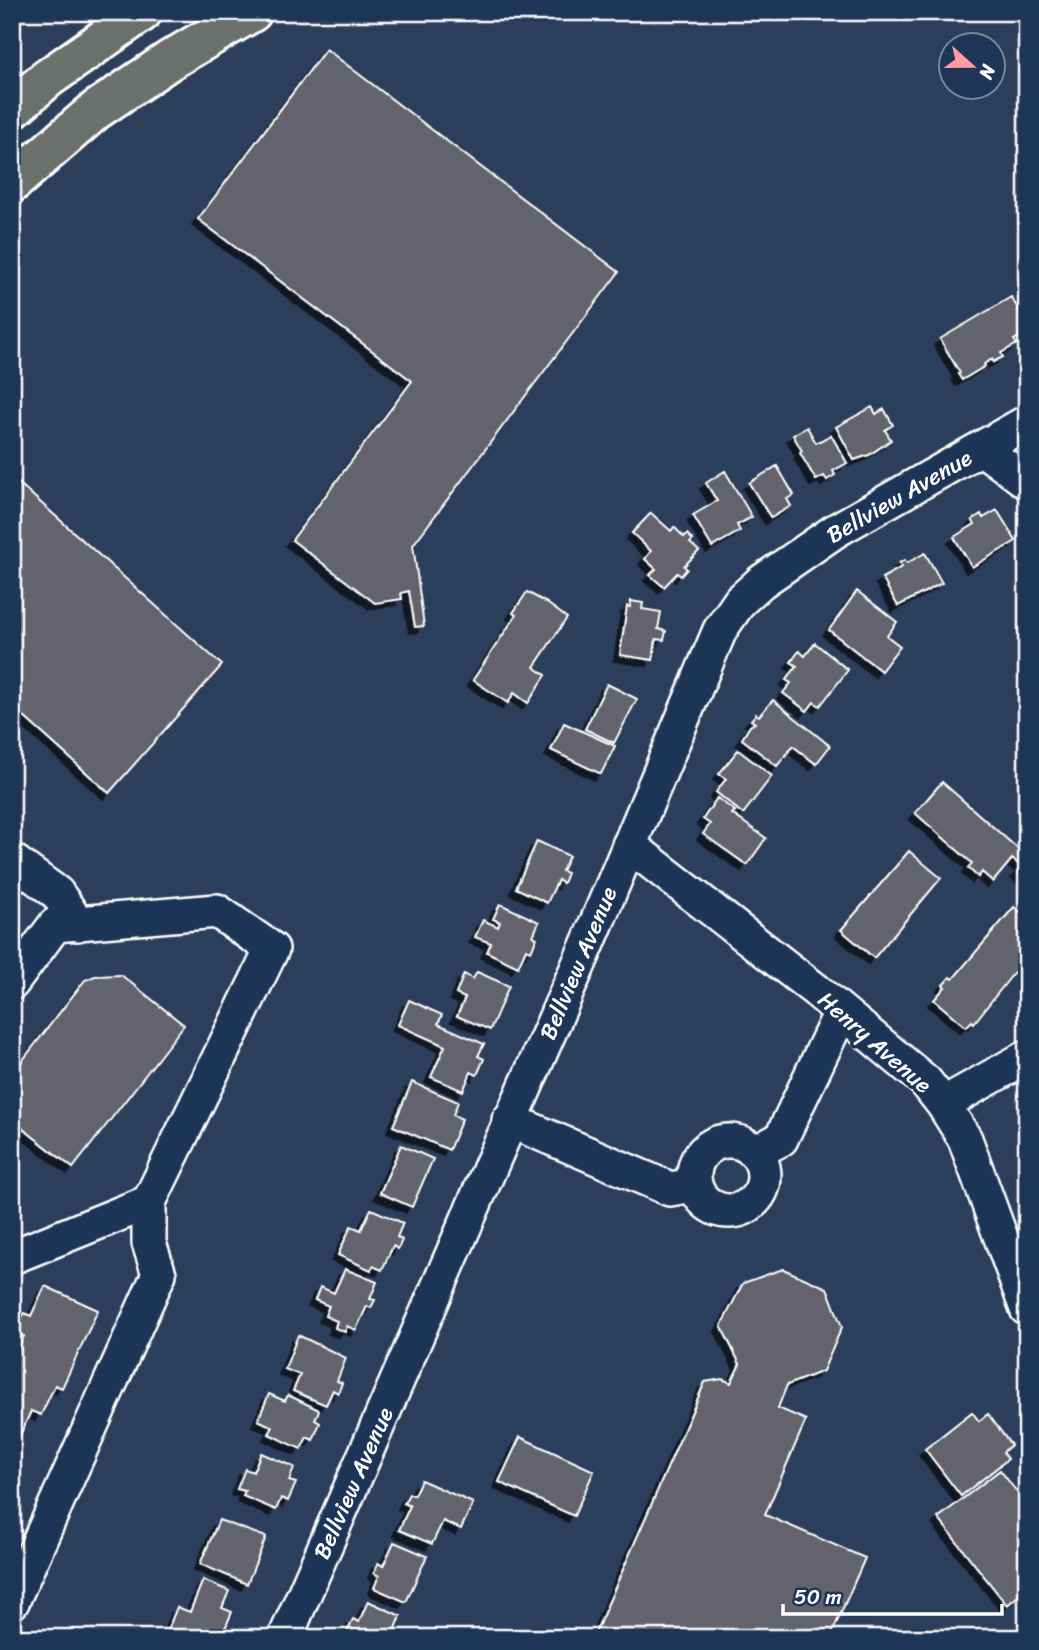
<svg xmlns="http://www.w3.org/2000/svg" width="1039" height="1650" viewBox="0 0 1039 1650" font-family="Sriracha,sans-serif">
<defs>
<filter id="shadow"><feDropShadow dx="-6" dy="6" stdDeviation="0" flood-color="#0009"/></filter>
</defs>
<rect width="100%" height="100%" fill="#2b3e5b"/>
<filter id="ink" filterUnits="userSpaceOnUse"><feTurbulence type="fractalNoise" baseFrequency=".0143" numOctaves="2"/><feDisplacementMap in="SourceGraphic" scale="14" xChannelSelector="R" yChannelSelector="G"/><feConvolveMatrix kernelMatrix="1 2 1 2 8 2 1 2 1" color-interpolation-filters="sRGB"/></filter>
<g filter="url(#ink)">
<!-- building -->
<path fill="#62646c" stroke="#fff" stroke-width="2" filter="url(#shadow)" d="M326,49L619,272L413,545L424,626L415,627L409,591L401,593L402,599L375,603L292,540L412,381L198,219Z
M1011,297L1027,324V332L1014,340L1017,344L1001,353L1003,357L993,362L992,359L984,364L985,366L962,380L958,374L960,373L940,339Z
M872,407L876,414L884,409L893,425L885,430L891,440L869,455L854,460L836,427Z
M807,427L816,443L831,435L847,463L833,471L835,475L827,480L824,476L816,480L800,453L802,451L793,435Z
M777,466L794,495L787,499L791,506L771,518L749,483Z
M725,471L752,517L737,525L740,531L712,547L693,515L717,501L706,483Z
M12,477L222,665L109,793L12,706Z
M997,510L1016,541L972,567L954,537L975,524L972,520L981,514L983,518Z
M651,513L671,531L674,527L684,537L687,534L693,540L690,543L699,551L684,566L687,569L681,576L677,573L664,587L650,575L656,569L645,559L651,551L632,533Z
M925,553L942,583L898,606L882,578L902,567L899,563L905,560L907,563Z
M857,591L897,622L887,636L900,646L881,671L829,630Z
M527,592L547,603L567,618L534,667L546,675L528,703L514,693L508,703L473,680L516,615L513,613Z
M631,601L643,603L642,609L661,612L658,629L666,631L664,640L656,639L653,660L620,655L627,606L630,607Z
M815,643L848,670L820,706L814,702L807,711L783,693L791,683L786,680L797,666L791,662L799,651L805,656Z
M607,684L637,699L614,743L585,729Z
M773,700L830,746L816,764L793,746L777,766L742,739L750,726L755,723L751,720L756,714L759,716Z
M564,723L615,746L601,774L551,750Z
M738,750L772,776L743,814L716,792L726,779L719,774Z
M942,782L1017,848L1027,837V881L1017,872L1022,867L1012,859L993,882L982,872L978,877L968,868L972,863L915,813Z
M717,798L735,811L732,814L766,838L747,865L703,834L710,824L703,819Z
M537,841L569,856L562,871L567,873L563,883L558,880L547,903L516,888Z
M909,851L941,878L874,958L841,930Z
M12,889L22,896L12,909Z
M500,904L539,922L533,936L537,938L531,951L526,949L518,967L487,952L491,943L475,937L483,920L498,927L500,922L493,919Z
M1014,907L1027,918V956L974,1023L972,1021L966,1027L934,1000L945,987L943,985L950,977L953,979Z
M477,972L509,986L490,1030L457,1016L465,998L456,994L464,974L473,979Z
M121,975L184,1025L73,1168L12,1120V1074L85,980L95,976Z
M409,1000L442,1015L438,1024L484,1044L478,1056L484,1059L477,1075L471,1072L463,1091L431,1077L445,1046L398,1025Z
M412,1082L458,1102L453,1115L462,1119L449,1150L393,1126Z
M401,1145L433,1159L412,1207L380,1193Z
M371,1209L403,1223L397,1237L402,1240L398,1249L393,1246L382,1270L373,1266L371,1270L338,1255L351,1226L361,1230Z
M345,1269L377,1282L370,1299L375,1300L371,1308L367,1306L356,1330L347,1326L345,1332L335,1328L337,1321L325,1316L329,1306L315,1300L320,1287L334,1293Z
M783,1269L827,1288L842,1327L823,1371L787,1385L778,1408L806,1420L765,1515L865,1558L830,1638H593L705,1382L722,1379L731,1383L740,1364L721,1326L743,1283Z
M45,1286L98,1310L62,1388L55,1385L41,1415L31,1411L12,1453V1362L24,1336L15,1333L24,1313L31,1316Z
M298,1335L346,1358L337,1381L342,1383L338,1393L333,1390L326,1405L293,1391L300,1375L285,1369Z
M269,1394L285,1401L288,1395L319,1410L315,1420L320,1423L313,1440L307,1437L301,1449L269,1434L273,1427L258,1420Z
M972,1412L979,1421L988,1414L1011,1445L1003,1452L1008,1459L961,1496L925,1449Z
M520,1437L594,1471L574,1516L499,1482Z
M261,1453L294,1467L289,1481L296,1483L288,1501L281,1498L276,1510L243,1496L245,1491L237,1489L245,1469L253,1472Z
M1000,1470L1027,1505V1589L1007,1605L938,1518Z
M421,1480L473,1503L461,1529L443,1521L432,1544L399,1530L410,1506L404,1503L409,1494L414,1495Z
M219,1520L266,1537L247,1584L200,1564Z
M394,1542L427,1556L406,1602L374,1588L379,1576L374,1573L378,1563L383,1566Z
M203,1580L229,1591L222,1608L232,1612L221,1638L165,1637L177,1607L190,1612Z
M368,1601L401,1616L392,1638H353L354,1636L347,1633L353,1619L359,1622Z"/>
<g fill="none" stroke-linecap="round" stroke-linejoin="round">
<!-- minor casing -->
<g stroke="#fff" stroke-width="38">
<path id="minor" d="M981,448L1027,482
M629,845L817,991L925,1081L943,1104L965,1139L1027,1309
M12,860L57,893L78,924
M12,983L55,925L217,911L272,949L149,1202L12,1257
M943,1104L1027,1057
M509,1120L670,1189L694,1185
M694 1176a35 35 0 1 1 70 0a35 35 0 1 1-70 0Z
M756,1152L781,1139L841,1012
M12,1602L159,1274L149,1243V1202
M285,1638L589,941L720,630L740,601L761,582L835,531L1027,422"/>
</g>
<!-- major casing -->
<g stroke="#fff" stroke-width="44">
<path id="major" d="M12,109L48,78L142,12
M12,183L96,110L170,60L252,12"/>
</g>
<!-- minor -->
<use href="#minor" stroke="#1d3557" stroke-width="33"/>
<!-- major -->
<use href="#major" stroke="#6c706d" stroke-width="38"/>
</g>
</g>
<g text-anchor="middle" stroke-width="7" stroke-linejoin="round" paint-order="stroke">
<!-- street labels -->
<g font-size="23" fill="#fff" stroke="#1d3557">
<text transform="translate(899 496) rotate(-30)" y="8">Bellview Avenue</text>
<text transform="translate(578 963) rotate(-67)" y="8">Bellview Avenue</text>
<text transform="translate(875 1042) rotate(41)" y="8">Henry Avenue</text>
<text transform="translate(353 1483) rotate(-66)" y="8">Bellview Avenue</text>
</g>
</g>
<!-- margin -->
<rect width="1039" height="1650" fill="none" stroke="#1d3557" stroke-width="42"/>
<rect x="21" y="21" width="997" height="1608" fill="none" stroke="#fff" stroke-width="2.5" filter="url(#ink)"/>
<!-- north arrow -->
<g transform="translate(972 66) rotate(111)"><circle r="33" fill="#1d3557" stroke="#77869a" stroke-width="2"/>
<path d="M0-5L12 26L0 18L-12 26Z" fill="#ff9aa2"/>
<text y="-10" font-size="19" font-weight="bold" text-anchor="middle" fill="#ffffff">N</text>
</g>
<!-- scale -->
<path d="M783 1604v10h219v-10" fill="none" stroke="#ffffff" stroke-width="3.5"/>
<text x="794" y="1604" font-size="21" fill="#ffffff" stroke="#1d3557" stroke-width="5" paint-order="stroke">50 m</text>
</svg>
